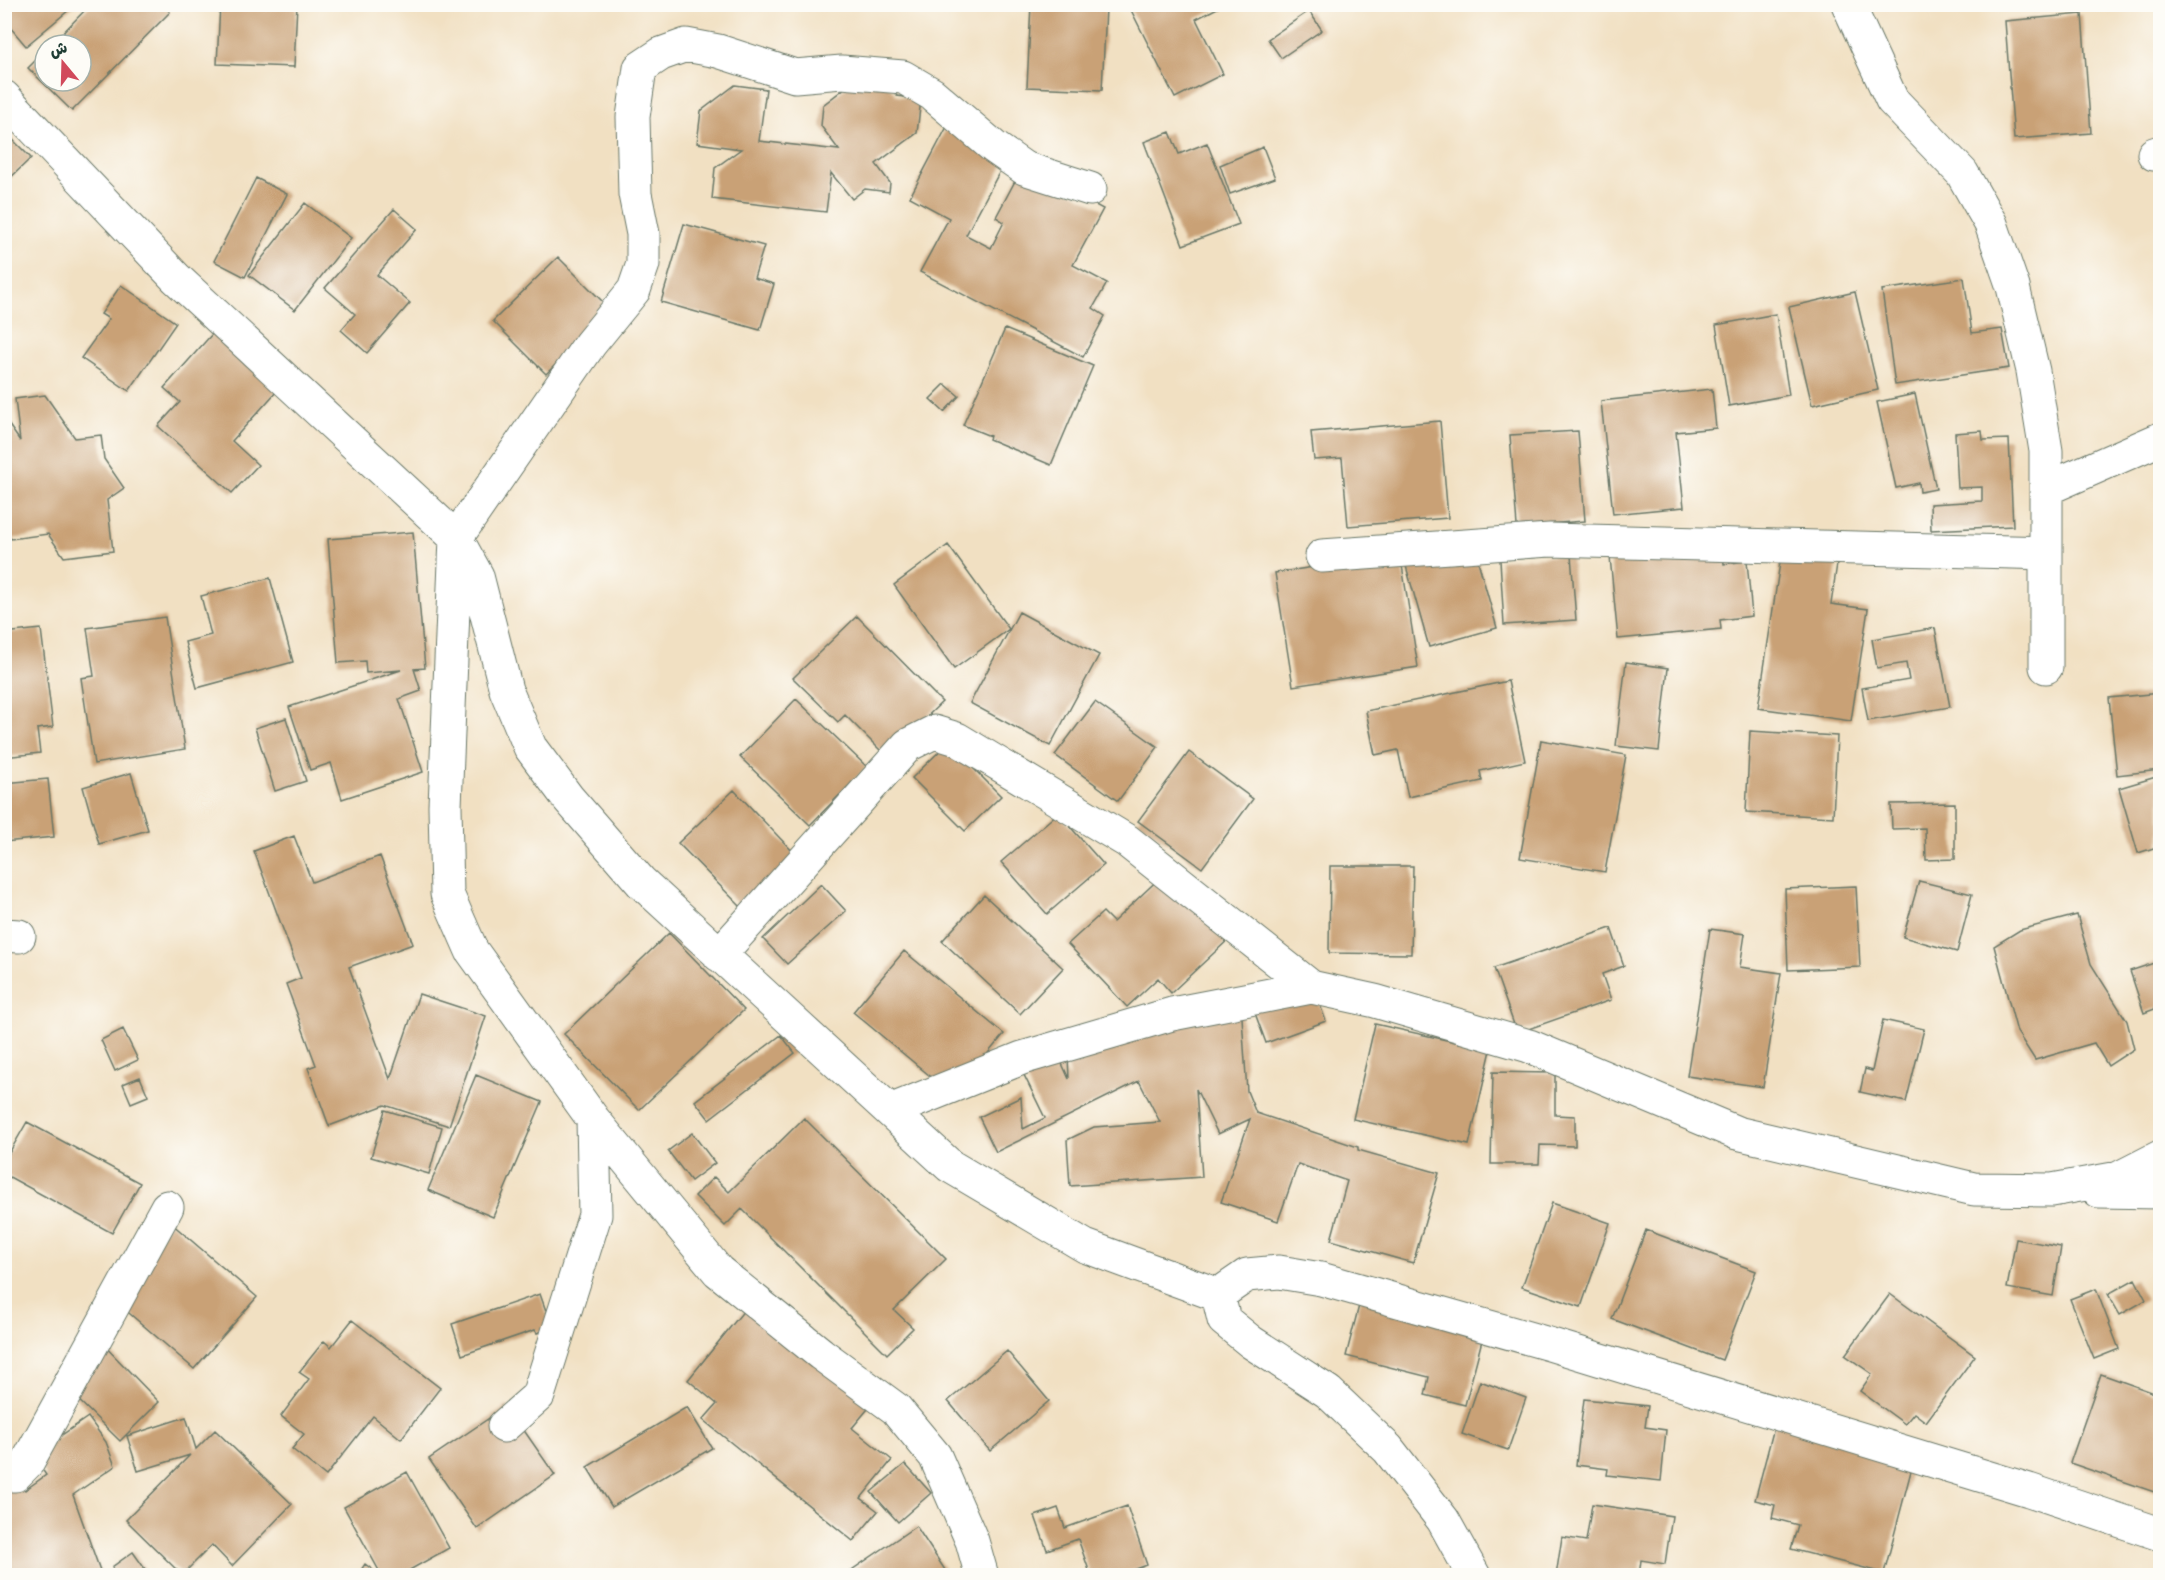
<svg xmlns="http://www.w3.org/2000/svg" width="2165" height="1580" viewBox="0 0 2165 1580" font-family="Delius,'Playpen Sans Arabic',sans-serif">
<rect width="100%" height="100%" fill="#fdfcf7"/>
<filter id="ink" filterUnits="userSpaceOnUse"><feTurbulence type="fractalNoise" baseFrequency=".0167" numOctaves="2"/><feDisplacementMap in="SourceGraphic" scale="12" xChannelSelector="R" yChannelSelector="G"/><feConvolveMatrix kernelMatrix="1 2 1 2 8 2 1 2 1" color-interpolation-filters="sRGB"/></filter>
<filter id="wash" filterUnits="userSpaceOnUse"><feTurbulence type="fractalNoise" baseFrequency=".008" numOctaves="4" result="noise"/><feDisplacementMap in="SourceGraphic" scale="24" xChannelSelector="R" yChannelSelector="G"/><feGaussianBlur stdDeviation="1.35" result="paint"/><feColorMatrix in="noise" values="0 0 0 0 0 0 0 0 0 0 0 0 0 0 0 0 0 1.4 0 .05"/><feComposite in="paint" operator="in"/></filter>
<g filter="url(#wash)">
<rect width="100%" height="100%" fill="#f1e0c2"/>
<g id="blocks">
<!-- building -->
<path fill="#c9a176" d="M4,4H76L26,46L4,20Z
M91,4H162L170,12L72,111L28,68L45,51V81H81V45H51Z
M220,4H297L294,67L217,64Z
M1031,4L1106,8L1102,90L1027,87Z
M1128,4H1225L1196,19L1223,74L1175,98Z
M1309,11L1322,30L1281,58L1268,39Z
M2082,14L2091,133L2014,139L2005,21Z
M858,78L885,81L897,96L921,99L917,133L876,164L890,183L889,192L865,189L852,199L831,173L826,212L712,199L715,168L741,149L697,143L701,111L735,85L766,89L759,141L839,150L821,126L823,105Z
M950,121L1010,152L966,235L991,248L1004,222L996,217L1023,166L1103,209L1073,265L1107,283L1093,308L1105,316L1083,357L920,272L949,218L910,197Z
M4,131L31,158L4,184Z
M1170,132L1179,154L1207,143L1239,224L1183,245L1144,142Z
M1263,147L1275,178L1230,194L1220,165Z
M256,178L287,194L245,277L214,261Z
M305,203L351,238L295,310L249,275Z
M394,209L417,229L377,275L410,303L367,353L341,330L355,314L325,288Z
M684,224L764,246L754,278L774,284L760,330L661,302Z
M558,257L611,310L546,374L493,321Z
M1964,278L1972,333L2002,329L2009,368L1895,385L1882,290Z
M121,285L176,323L129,391L81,358L109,319L101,314Z
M1855,292L1878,390L1812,405L1789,307Z
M1776,314L1789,395L1729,406L1716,325Z
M221,324L285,382L232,441L258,465L232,493L158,426L180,402L164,388Z
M1005,329L1093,366L1051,465L989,439L990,436L963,425Z
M945,384L959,396L944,412L930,399Z
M1712,389L1716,428L1676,432L1684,507L1613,514L1601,401Z
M1915,394L1936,489L1920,492L1919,483L1896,488L1877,402Z
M45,395L75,438L101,435L104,459L124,488L107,500L113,551L64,557L48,534L11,539L8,533L4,511V418L20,441L15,399Z
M1440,421L1448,518L1348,526L1342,458L1314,460L1311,432Z
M1578,431L1585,521L1517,526L1510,435Z
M1982,431L1983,440L2009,439L2013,526L1931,530L1930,504L1982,501V487L1958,488L1955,433Z
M413,532L425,668L414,669L421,691L399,699L423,772L342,799L331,763L310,770L289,707L401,670L366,673L365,661L338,663L328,539Z
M1472,540L1497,628L1429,647L1404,559Z
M948,545L1009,629L954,669L894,585Z
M1399,546L1418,667L1293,686L1275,573L1340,563Z
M1722,546L1724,564L1747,561L1752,616L1720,620L1721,629L1618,639L1610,557Z
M1571,555L1576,620L1504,625L1500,560Z
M1781,556L1837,564L1831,604L1868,609L1851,721L1758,708Z
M270,578L293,662L197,688L185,642L211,635L201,596Z
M1019,612L1099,655L1050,746L970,703Z
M857,616L942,702L886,756L845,715L838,722L793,678Z
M165,617L185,749L94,764L81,678L94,676L87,628Z
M1935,628L1950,707L1868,721L1862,688L1909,680L1906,663L1877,668L1872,639Z
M41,629L53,727L37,729L40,753L4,757V633Z
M1626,662L1668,668L1659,751L1616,746Z
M1508,681L1525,761L1480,771L1482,781L1408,797L1398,750L1375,755L1366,711Z
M2160,693V770L2117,775L2109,698Z
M796,699L867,767L810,825L740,757Z
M1095,702L1158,747L1118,801L1055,755Z
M286,718L306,781L275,791L255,728Z
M1750,731L1837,736L1833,817L1746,812Z
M1541,740L1626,755L1605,872L1520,858Z
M948,743L1001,796L965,831L912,778Z
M1189,752L1253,799L1202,868L1138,821Z
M131,773L148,830L99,844L83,787Z
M2156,777L2160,792V846L2138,853L2119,788Z
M48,779L54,837L4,842V783Z
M734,790L796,855L741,907L678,843Z
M1955,803V859L1926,860L1925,828L1892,829L1891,804Z
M1058,813L1104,865L1047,914L1001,862Z
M294,836L312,882L380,856L413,944L349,967L390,1079L419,994L486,1016L449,1126L385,1105L329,1126L308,1068L316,1065L286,984L301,978L254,851Z
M1330,866H1413L1411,954L1329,953Z
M1167,871L1230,938L1171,993L1158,978L1127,1007L1068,944L1103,912L1113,922Z
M1919,881L1972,894L1957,952L1903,937Z
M821,884L846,911L787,964L763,939Z
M1856,886L1860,967L1788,970L1785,889Z
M984,895L1063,968L1020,1014L942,941Z
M2077,915L2091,964L2127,1021L2134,1049L2108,1066L2094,1043L2035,1060L2017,1032L1994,946L2020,930Z
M1611,928L1624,966L1602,974L1611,1000L1517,1033L1494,968Z
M1710,929L1745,934L1740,967L1781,973L1763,1087L1687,1076Z
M669,933L744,1010L639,1110L564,1034Z
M904,951L1004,1034L953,1095L853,1012Z
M2160,961V1007L2144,1013L2130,971Z
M1312,983L1326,1021L1266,1043L1252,1005Z
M1241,1003L1247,1091L1256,1113L1358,1147V1150L1439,1173L1413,1263L1331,1240L1347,1181L1298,1164L1278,1221L1221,1202L1250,1119L1218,1134L1196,1089L1202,1177L1070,1186L1067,1140L1094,1127L1160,1122L1139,1081L996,1152L979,1117L1021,1097L1023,1129L1045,1118L1024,1075L1059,1057L1069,1079L1068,1056Z
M1883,1020L1924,1029L1906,1102L1860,1092L1865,1069L1872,1071Z
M1375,1024L1491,1050L1469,1145L1353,1119Z
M123,1029L138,1060L115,1071L101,1040Z
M781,1035L795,1053L709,1119L695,1101Z
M1493,1072L1555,1073V1115L1575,1116V1146L1540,1145L1539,1164H1491Z
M476,1075L542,1102L493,1217L428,1190Z
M140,1077L148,1096L131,1103L123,1084Z
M385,1110L442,1127L429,1174L371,1157Z
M804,1118L946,1259L894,1310L913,1328L887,1354L742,1209L725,1226L695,1196L714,1177L729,1192Z
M27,1122L140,1183L112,1233L4,1174V1162Z
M692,1133L715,1163L691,1181L668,1151Z
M1552,1203L1610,1223L1581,1307L1522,1287Z
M171,1223L257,1297L194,1369L108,1295Z
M1646,1230L1756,1271L1722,1360L1612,1319Z
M2016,1239L2061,1247L2053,1296L2007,1288Z
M2135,1279L2146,1300L2120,1315L2108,1294Z
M2096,1289L2119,1349L2094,1359L2070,1299Z
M1363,1290L1487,1321L1465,1405L1425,1395L1429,1377L1346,1356Z
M540,1294L552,1328L537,1333L535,1330L462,1355L452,1324Z
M1890,1294L1975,1356L1926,1422L1914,1413L1905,1424L1860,1391L1872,1374L1845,1355Z
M749,1304L872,1404L852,1428L892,1460L861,1498L878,1511L853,1541L703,1420L717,1404L688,1380Z
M352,1320L440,1388L401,1439L373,1416L326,1476L292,1449L304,1434L281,1416L309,1379L299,1372L324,1341L331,1347Z
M95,1336L159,1402L120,1441L54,1376Z
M1007,1351L1049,1401L990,1451L948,1401Z
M2101,1374L2160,1395V1494L2070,1463Z
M1480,1381L1526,1398L1508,1450L1462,1434Z
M1584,1399L1648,1406L1645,1427L1666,1430L1661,1481L1607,1475L1608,1469L1576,1465Z
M507,1406L555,1475L477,1529L429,1459Z
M687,1407L712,1448L612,1507L587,1467Z
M88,1417L106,1442L115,1466L73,1495L102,1576H4V1478L14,1474L25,1490L46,1475L29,1450L53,1441Z
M186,1417L196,1449L215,1430L292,1504L232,1566L212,1545L182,1575L126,1520L190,1455L138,1471L127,1436Z
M1776,1420L1915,1456L1884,1573L1791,1549L1798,1525L1772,1518L1775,1505L1755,1500Z
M905,1464L931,1493L898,1522L871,1492Z
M407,1472L449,1548L399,1576H382L344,1507Z
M1592,1504L1672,1516L1665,1564L1641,1560L1639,1576H1556L1562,1537L1586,1541Z
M1127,1506L1147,1565L1117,1576H1091L1078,1539L1047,1550L1035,1516L1058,1508L1065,1528Z
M916,1526L949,1576H843Z
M133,1552L150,1576H118L112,1567Z
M365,1564L381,1576H357Z"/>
</g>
</g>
<g filter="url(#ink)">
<use href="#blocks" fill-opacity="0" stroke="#687666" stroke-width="1.5"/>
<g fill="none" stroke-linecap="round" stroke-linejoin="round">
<!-- minor casing -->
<g stroke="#687666" stroke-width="35">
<path id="minor" d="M1848,4L1892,100L1962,173L1991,224L2013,287L2033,371L2046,451V667
M4,97L176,278L456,538L477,576L506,690L530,747L568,798L641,882L950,1166L1085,1246L1218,1295
M2154,154L2160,152
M2046,489L2160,439
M1322,556L1550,540L2046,553
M4,935L19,936
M719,955L908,745L934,732L957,739L1127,841L1311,987
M890,1111L1022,1058L1172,1014L1311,987L1375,1001L1529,1046L1737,1133L1974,1189L2052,1190L2119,1178L2160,1157
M2099,1191L2160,1192
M504,1426L538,1396L595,1215L593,1119
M4,1475H15L27,1463L167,1207
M982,1576L972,1541L935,1456L896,1409L821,1354L718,1271L593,1119L472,951L447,894L445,806L456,538L590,344L634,290L643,264V234L635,194L633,117L640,68L661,54L686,45L718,51L795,76L842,72L903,77L932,94L994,147L1024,168L1090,189
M1474,1576L1443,1520L1388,1449L1328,1392L1251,1342L1224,1320L1218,1295L1247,1275L1279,1272L1321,1279L1549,1344L2029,1490L2160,1534"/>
</g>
<!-- minor -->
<use href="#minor" stroke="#fff" stroke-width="33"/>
</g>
</g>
<!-- margin -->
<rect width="2165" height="1580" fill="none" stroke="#fdfcf7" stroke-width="24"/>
<!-- north arrow -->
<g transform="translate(63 63) rotate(341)"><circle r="28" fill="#fdfcf7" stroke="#a4b0a9" stroke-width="1.5"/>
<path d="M0-4.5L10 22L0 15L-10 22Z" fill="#d1495b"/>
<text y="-9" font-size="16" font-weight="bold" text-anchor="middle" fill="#1f3d34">ش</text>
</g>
</svg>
